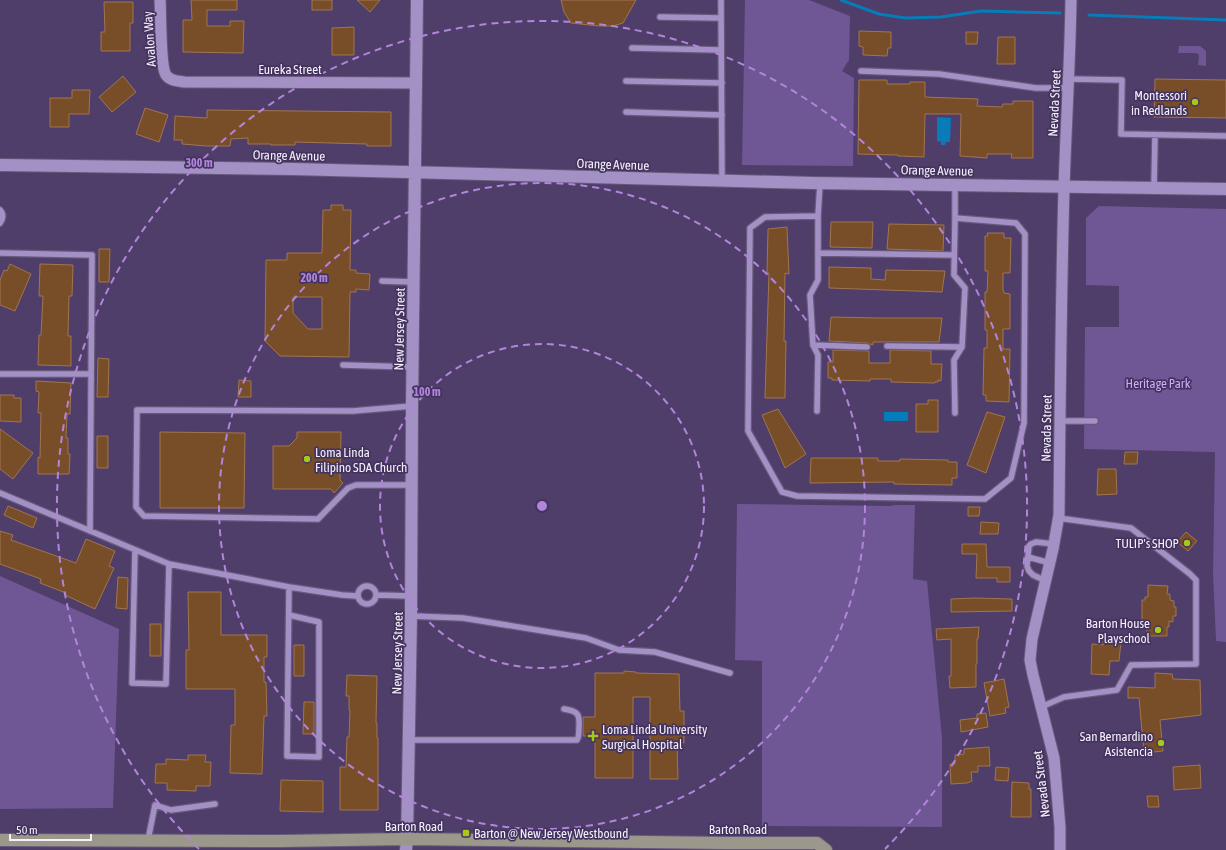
<svg xmlns="http://www.w3.org/2000/svg" width="1226" height="850" viewBox="0 0 1226 850" font-family="'Asap Condensed',sans-serif">
<rect width="100%" height="100%" fill="#4f3d6a"/>
<!-- green -->
<path fill="#6f5795" d="M745,0H809L850,16L849,60L842,71L854,78L853,166L742,165Z
M1179,46H1200L1206,51V66L1198,65L1199,55L1196,53H1178Z
M1099,206L1226,209V642L1216,641L1213,574L1215,452L1084,449L1085,327H1119V286L1086,285V218Z
M737,504L890,506L896,505H915L913,579L927,581L942,738V827L762,826V661L735,660Z
M0,576L119,629L113,808L0,809Z"/>
<!-- water -->
<path fill="#077cb8" d="M937,117L951,118L950,142H946L945,145H941V142L937,141Z
M884,412H908V421H884Z"/>
<g fill="none" stroke-linecap="round" stroke-linejoin="round">
<!-- stream -->
<path stroke="#077cb8" stroke-width="3" d="M841,0L879,14L905,18L941,17L981,11L1060,13
M1089,15L1226,20"/>
</g>
<!-- building -->
<path fill="#784e29" stroke="#a17550" fill-rule="evenodd" d="M191,0H237V10H207V26H230V21H244L243,53L183,52V20H192Z
M312,0H332V10H312Z
M357,0H380L370,12Z
M561,0H636L623,23L613,26H599L571,23L564,12Z
M104,2H133V23H130V51H101V32H105Z
M354,27V55H332V28Z
M859,31L891,32V48H888L887,56L863,55V47L859,46Z
M966,32H978L977,44H966Z
M998,37H1015V64H997Z
M123,76L136,92L112,112L99,97Z
M1155,79L1226,80V118L1154,117Z
M859,80H887V84H910V82H925V97L978,99L977,106L1002,107L1003,104H1013V101H1033V158H1011L1012,154H987V158L960,156L961,114H925L924,157L898,156V155L858,154Z
M72,90H90L89,114H69V127H50V98H72Z
M145,108L168,115L159,142L136,134Z
M207,110L391,112V146H367V144L295,142V145H271V144H248V138L231,139L230,146H206L182,144V140H174L175,116L207,118Z
M331,205H343V210H351L350,270H356V273L370,274L369,290L356,289V292H350L349,357L280,356L265,341L266,260H287V253H322L323,210H331ZM293,297H322V329H308L293,313Z
M831,222H873L872,248L830,247Z
M889,224L944,225L943,251L887,249Z
M787,227L789,274L785,273L784,341H786L785,398H765L769,273H767L768,229Z
M987,233H1004V238H1011L1010,273H1003V289L1004,293L1010,294V329H1003V349H1010L1009,402L986,401V395H983L984,348H987V330H985V292H987L988,271H985V236H988Z
M99,249H110L109,282H99Z
M10,264L31,274L15,311L0,305V280L4,270L7,271Z
M40,264L73,265L72,296H69L68,336H71V366L38,365L39,335H41L43,296H39Z
M829,267L871,268V279L885,280L886,270L945,271L942,292L829,288Z
M831,317L879,318H942L939,342H873V345L867,343L829,341Z
M833,350L869,351V363H890V350L931,351V364H942L941,381L938,380V382H935V383L891,382V379H870V381L832,380V378H828V362H833Z
M98,358L109,359L108,397H97Z
M239,380L251,381V397H238Z
M36,381L71,383L70,414H67L66,438H68V454H70L69,474H38V457L40,458L41,413H38L39,392L36,391Z
M0,395H14V398H21V422L0,421Z
M928,400H938V432H916V404H928Z
M778,409L806,454L785,468L762,415Z
M987,412L1005,417L986,473L967,465Z
M0,429L33,453L13,479L0,469Z
M160,432L245,433L244,508H160Z
M297,432H341L340,480L343,483L334,493L331,489H273V446H289L297,438Z
M97,436H108V468H97Z
M1125,452H1138L1137,464H1124Z
M811,458H878V461H900V459L948,460V462H957V478H952V485L894,484V482L810,483Z
M1098,469H1116L1117,494L1097,495Z
M8,506L37,518L33,528L4,515Z
M968,507H980L979,516H968Z
M981,522L999,523L998,534H980Z
M0,531L13,535L11,540L76,563L86,539L115,551L109,566L114,568L95,609L65,595L66,593L40,583L41,579L0,564Z
M1186,532L1197,541L1188,551L1177,542Z
M962,544H986L987,567H1010V582H997V578H976L977,554H962Z
M118,577L128,578L127,609L116,608Z
M1148,585L1168,586L1167,594H1170V600L1174,601V607H1176V616H1173V622L1169,621V627H1167V636H1147V624H1144V621H1142V600H1145V597H1148Z
M188,592H221V635H267V657H264V682H266L267,716H264L262,774L230,773L231,725H235V689H186V650H189Z
M974,598L1012,599V611L951,612V599Z
M150,624H161V656H150Z
M979,627L978,639H977V664H976V687L950,688L949,676H951V639L937,640L936,629Z
M1103,641L1121,642L1119,661H1110L1109,675L1091,674L1092,644L1103,645Z
M294,645H304V676H294Z
M624,671L636,672V673L679,674L680,711H684V743H677L678,779H650V697H633V778H595V736H583V717H595V673H624Z
M1155,673L1172,674L1173,679L1200,680L1201,715L1160,720L1163,751L1144,753L1139,698H1128V687L1155,688Z
M347,675L377,676L376,723H377V738H378V810H340V767H346L347,737H349L350,710H349V696H346Z
M1004,679L1009,707L1005,708L1006,713L990,716L984,683Z
M304,702H314V734H303Z
M986,713L988,727L961,732L960,720L977,718V714Z
M989,747L990,766H978V772H971L972,781L967,783L951,784L950,764H955V755L964,754V749Z
M188,755H206L205,762H211L210,786H196V791L167,790V783H155L156,764H166V759L188,760Z
M1200,765L1201,788L1174,790L1173,767Z
M996,767L1009,768L1008,781L995,780Z
M281,780L323,781V812L280,811Z
M1012,782L1029,783V789H1031V817H1011Z
M1147,796H1158L1159,807H1148Z"/>
<g fill="none" stroke-linecap="round" stroke-linejoin="round">
<!-- service casing -->
<g stroke="#66597b" stroke-width="8">
<path id="service" d="M721,0L722,180
M660,17L721,18
M632,48L721,50
M861,71L939,74L1036,88H1067
M1068,79L1122,80L1121,134L1226,136
M626,81L722,83
M626,112L722,115
M820,183L818,216L765,217L750,228L748,431L782,492L797,496L985,499L1011,478L1024,423L1025,234L1016,223L955,218V184
M1154,187L1155,135
M0,210C4,214 3,219 0,223
M0,253L92,255L90,531
M818,253L954,255
M382,281L414,282
M813,345L867,347
M887,346L962,347
M343,365L412,367
M0,374H91
M412,406L353,411L137,410L136,507L144,516L318,519L348,488L356,485H413
M817,411L818,355L813,345L810,295L818,280V216
M955,413L954,360L962,347L965,288L954,275L955,218
M1060,421H1095
M0,493L169,564L289,587L342,595L357,596
M135,550L132,683L166,684L169,564
M1028,557L1050,563
M1046,581L1033,575L1029,571L1027,566L1029,546L1031,544L1036,542L1054,544
M358 595a9 9 0 1 1 18 0a9 9 0 1 1-18 0Z
M376,595L411,596
M289,615L319,622V757L287,756L289,587
M411,616L463,618L586,638L619,650L655,652L730,673
M1041,707L1064,697L1117,690L1131,665L1196,664V580L1190,574L1131,528L1058,518
M409,740H577C579,737 579,733 579,728C580,714 578,711 564,709
M148,840L155,805L171,810L215,804"/>
</g>
<!-- minor casing -->
<g stroke="#66597b" stroke-width="13">
<path id="minor" d="M160,0C161,14 160,66 166,75C170,81 178,81 184,82L416,83
M1060,850V827L1054,758L1033,675L1030,660L1032,639L1053,549L1059,515C1060,406 1061,297 1064,188C1066,125 1070,63 1071,0"/>
</g>
<!-- tertiary casing -->
<g stroke="#66597b" stroke-width="14">
<path id="tertiary" d="M0,165L293,169L813,183L1226,189
M406,850L407,839L408,784L411,616L412,406L417,0"/>
</g>
<!-- secondary casing -->
<g stroke="#66597b" stroke-width="14">
<path id="secondary" d="M0,840L281,841L407,839L725,843H817L826,850"/>
</g>
<!-- service -->
<use href="#service" stroke="#a390c4" stroke-width="5.5"/>
<!-- minor -->
<use href="#minor" stroke="#a390c4" stroke-width="11"/>
<!-- tertiary -->
<use href="#tertiary" stroke="#a390c4" stroke-width="12"/>
<!-- secondary -->
<use href="#secondary" stroke="#9c978b" stroke-width="12"/>
</g>
<!-- distance rings -->
<g fill="none" stroke="#b185da" stroke-width="2" stroke-dasharray="7 5">
<circle cx="542" cy="506" r="162"/>
<circle cx="542" cy="506" r="323"/>
<path d="M199 849A485 485 0 1 1 885 849"/>
</g>
<!-- markers -->
<g fill="#a8c71c" stroke="#44335f" stroke-width="1.5">
<circle cx="1195" cy="102" r="4"/>
<circle cx="307" cy="459" r="4"/>
<circle cx="1187" cy="543" r="4"/>
<circle cx="1158" cy="630" r="4"/>
<path d="M591 730h4v4h4v4h-4v4h-4v-4h-4v-4h4z"/>
<circle cx="1161" cy="743" r="4"/>
<rect x="462" y="829" width="8" height="8" rx="2"/>
</g>
<g text-anchor="middle" stroke-width="3.5" stroke-linejoin="round" paint-order="stroke">
<!-- street labels -->
<g font-size="13" fill="#f4f1fc" stroke="#44335f">
<text transform="translate(149 39) rotate(-94)" y="5">Avalon Way</text>
<text x="290" y="74">Eureka Street</text>
<text transform="translate(1054 103) rotate(-87)" y="5">Nevada Street</text>
<text transform="translate(289 155) rotate(1)" y="5">Orange Avenue</text>
<text transform="translate(613 164) rotate(2)" y="5">Orange Avenue</text>
<text transform="translate(937 170) rotate(1)" y="5">Orange Avenue</text>
<text transform="translate(399 329) rotate(-89)" y="5">New Jersey Street</text>
<text transform="translate(1046 428) rotate(-89)" y="5">Nevada Street</text>
<text transform="translate(397 653) rotate(-89)" y="5">New Jersey Street</text>
<text transform="translate(1041 784) rotate(-97)" y="5">Nevada Street</text>
<text x="414" y="831">Barton Road</text>
<text x="738" y="834">Barton Road</text>
</g>
<!-- poi labels -->
<g font-size="13" fill="#f4f1fc" stroke="#44335f" text-anchor="end">
<text x="1187" y="100">Montessori<tspan x="1187" dy="15">in Redlands</tspan></text>
<text x="315" y="457" text-anchor="start">Loma Linda<tspan x="315" dy="15">Filipino SDA Church</tspan></text>
<text x="1179" y="548">TULIP's SHOP</text>
<text x="1150" y="628">Barton House<tspan x="1150" dy="15">Playschool</tspan></text>
<text x="602" y="734" text-anchor="start">Loma Linda University<tspan x="602" dy="15">Surgical Hospital</tspan></text>
<text x="1153" y="741">San Bernardino<tspan x="1153" dy="15">Asistencia</tspan></text>
<text x="474" y="838" text-anchor="start">Barton @ New Jersey Westbound</text>
</g>
<!-- park labels -->
<g font-size="13" fill="#caadfd" stroke="#44335f">
<text x="1158" y="388">Heritage Park</text>
</g>
</g>
<circle cx="542" cy="506" r="6" fill="#b185da" stroke="#44335f" stroke-width="2"/>
<g font-size="12" text-anchor="middle" font-weight="bold" fill="#b185da" stroke="#44335f" stroke-width="3.5" stroke-linejoin="round" paint-order="stroke">
<text x="199" y="167">300 m</text>
<text x="314" y="282">200 m</text>
<text x="427" y="396">100 m</text>
</g>
<!-- scale -->
<path d="M10 834v6h81v-6" fill="none" stroke="#f4f1fc" stroke-width="2"/>
<text x="16" y="834" font-size="12" fill="#f4f1fc" stroke="#44335f" stroke-width="3" paint-order="stroke">50 m</text>
</svg>
